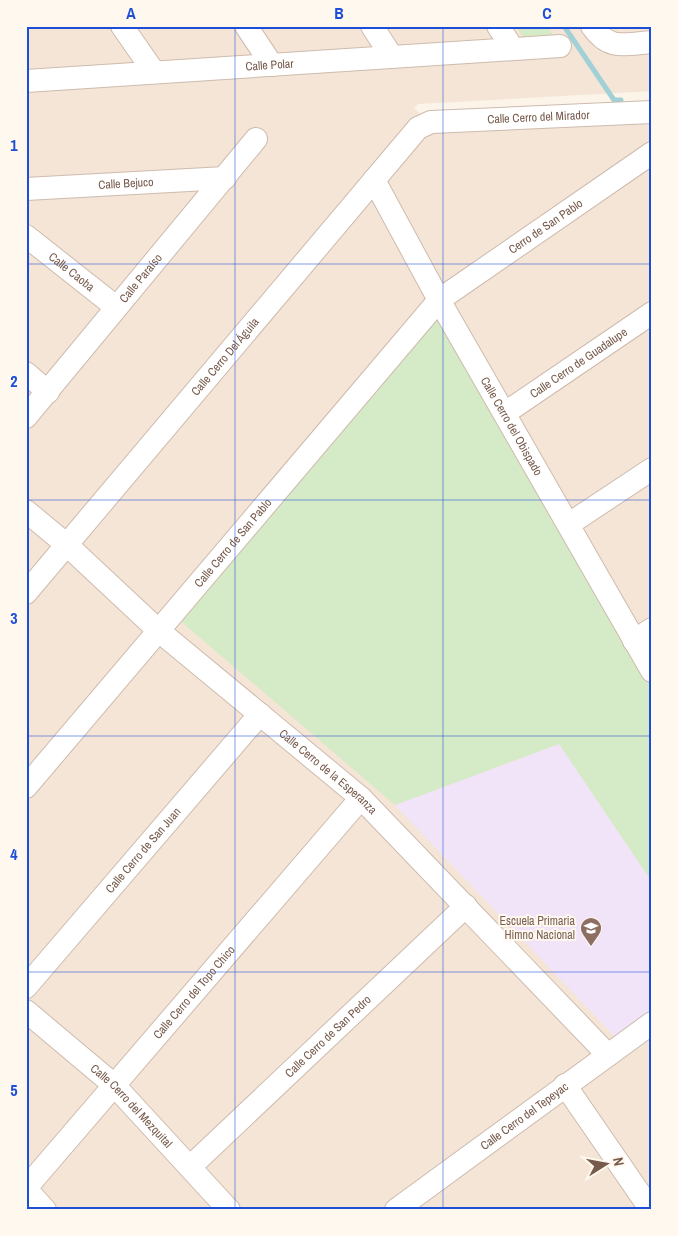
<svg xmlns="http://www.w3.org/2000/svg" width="678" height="1236" viewBox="0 0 678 1236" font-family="'Archivo Narrow',sans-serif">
<rect width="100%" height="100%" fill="#fcf4e8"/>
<!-- residential -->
<path fill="#f4e5d6" d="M26,26H652V91L418,104L414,108L440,132L652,120V1210H26Z"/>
<!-- education -->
<path fill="#f1e4f9" d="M559,744L652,882V1012L615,1037L395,805Z"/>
<!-- green -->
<path fill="#d5eac6" d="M516,26H547L555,38L525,40Z
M443,307L652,677V882L559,744L395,805L177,618Z"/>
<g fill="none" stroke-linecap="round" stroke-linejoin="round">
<!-- stream -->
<path stroke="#a2d0d7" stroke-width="5" d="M564,26L614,100H621"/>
<!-- minor casing -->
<g stroke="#cebbae" stroke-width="24">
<g id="minor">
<path d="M122,26L154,72"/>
<path d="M246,26L272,65"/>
<path d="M372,26L392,57"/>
<path d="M498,26L513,49"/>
<path d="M592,26C609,51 625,44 652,42"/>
<path id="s1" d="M26,81L560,46"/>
<path id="s2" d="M374,180L439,300L652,671"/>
<path id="s3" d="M26,189L225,178"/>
<path id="s4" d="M26,236L116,307"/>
<path d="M26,373L48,392"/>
<path id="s5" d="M505,413L652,313"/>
<path id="s6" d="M26,417L256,139"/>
<path id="s7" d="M26,511L67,545L159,631L361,798L608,1055"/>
<path d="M569,524L652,469"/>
<path id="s8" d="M26,593L418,128L431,122L652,112"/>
<path d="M634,641L652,629"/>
<path id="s9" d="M26,787L439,300L652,153"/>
<path id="s10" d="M26,987L260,714"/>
<path id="s11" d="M26,1011L114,1085L229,1210"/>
<path d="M565,1085L651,1210"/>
<path id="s12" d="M190,1167L466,906"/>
<path id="s13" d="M26,1188L361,798"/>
<path d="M26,1189L45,1210"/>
<path id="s14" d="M396,1210L652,1023"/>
</g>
</g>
<!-- minor -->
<use href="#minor" stroke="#fff" stroke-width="22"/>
</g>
<!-- grid -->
<path fill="none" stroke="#1d4ed8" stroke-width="1" stroke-opacity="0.55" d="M235,26V1210M443,26V1210M26,264H652M26,500H652M26,736H652M26,972H652"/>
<!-- icons -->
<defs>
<g id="school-pin" transform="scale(1.125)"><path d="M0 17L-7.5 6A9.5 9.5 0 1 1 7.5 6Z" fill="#8d6e63" stroke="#fff8ee"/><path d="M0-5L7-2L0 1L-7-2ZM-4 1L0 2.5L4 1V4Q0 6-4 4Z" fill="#fff"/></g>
</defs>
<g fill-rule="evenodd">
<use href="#school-pin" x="591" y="928"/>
</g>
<g text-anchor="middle" stroke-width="4" stroke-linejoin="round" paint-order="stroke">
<!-- street labels -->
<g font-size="12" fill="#765a4c" stroke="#fff8ee">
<text dy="4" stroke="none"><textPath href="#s1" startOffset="244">Calle Polar</textPath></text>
<text dy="4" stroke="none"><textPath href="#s8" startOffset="730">Calle Cerro del Mirador</textPath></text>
<text dy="4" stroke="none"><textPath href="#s3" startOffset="100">Calle Bejuco</textPath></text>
<text dy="4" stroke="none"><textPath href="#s9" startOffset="768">Cerro de San Pablo</textPath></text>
<text dy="4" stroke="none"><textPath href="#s4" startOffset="58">Calle Caoba</textPath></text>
<text dy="4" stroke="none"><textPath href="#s6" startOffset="180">Calle Paraíso</textPath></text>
<text dy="4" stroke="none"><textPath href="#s8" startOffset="309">Calle Cerro Del Águila</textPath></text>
<text dy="4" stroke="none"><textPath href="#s5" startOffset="89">Calle Cerro de Guadalupe</textPath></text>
<text dy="4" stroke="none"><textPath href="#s2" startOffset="282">Calle Cerro del Obispado</textPath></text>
<text dy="4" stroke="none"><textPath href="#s9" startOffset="320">Calle Cerro de San Pablo</textPath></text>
<text dy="4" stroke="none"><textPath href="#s7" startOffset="399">Calle Cerro de la Esperanza</textPath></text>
<text dy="4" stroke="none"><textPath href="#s10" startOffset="180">Calle Cerro de San Juan</textPath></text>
<text dy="4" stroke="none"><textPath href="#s13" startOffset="258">Calle Cerro del Topo Chico</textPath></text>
<text dy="4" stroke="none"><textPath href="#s12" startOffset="190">Calle Cerro de San Pedro</textPath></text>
<text dy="4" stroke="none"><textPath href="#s11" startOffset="142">Calle Cerro del Mezquital</textPath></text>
<text dy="4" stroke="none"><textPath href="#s14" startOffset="159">Calle Cerro del Tepeyac</textPath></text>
</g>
<!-- education labels -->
<g font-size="12" fill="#785e54" stroke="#fff8ee" text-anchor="end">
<text x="575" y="925">Escuela Primaria<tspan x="575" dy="14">Himno Nacional</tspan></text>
</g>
</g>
<!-- border -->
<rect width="678" height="1236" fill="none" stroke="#fff8ee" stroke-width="55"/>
<!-- north arrow -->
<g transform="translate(606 1164) rotate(79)" stroke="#fff8ee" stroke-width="4" paint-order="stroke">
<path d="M0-4L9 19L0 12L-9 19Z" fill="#765a4c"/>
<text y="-8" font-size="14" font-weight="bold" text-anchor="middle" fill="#765a4c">N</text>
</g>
<rect x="28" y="28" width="622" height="1180" fill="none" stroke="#1d4ed8" stroke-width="2"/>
<g font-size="16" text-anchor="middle" font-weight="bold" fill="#1d4ed8">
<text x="131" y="19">A</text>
<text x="339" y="19">B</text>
<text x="547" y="19">C</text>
<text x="14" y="151">1</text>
<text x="14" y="387">2</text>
<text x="14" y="624">3</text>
<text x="14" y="860">4</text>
<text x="14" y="1096">5</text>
</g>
</svg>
